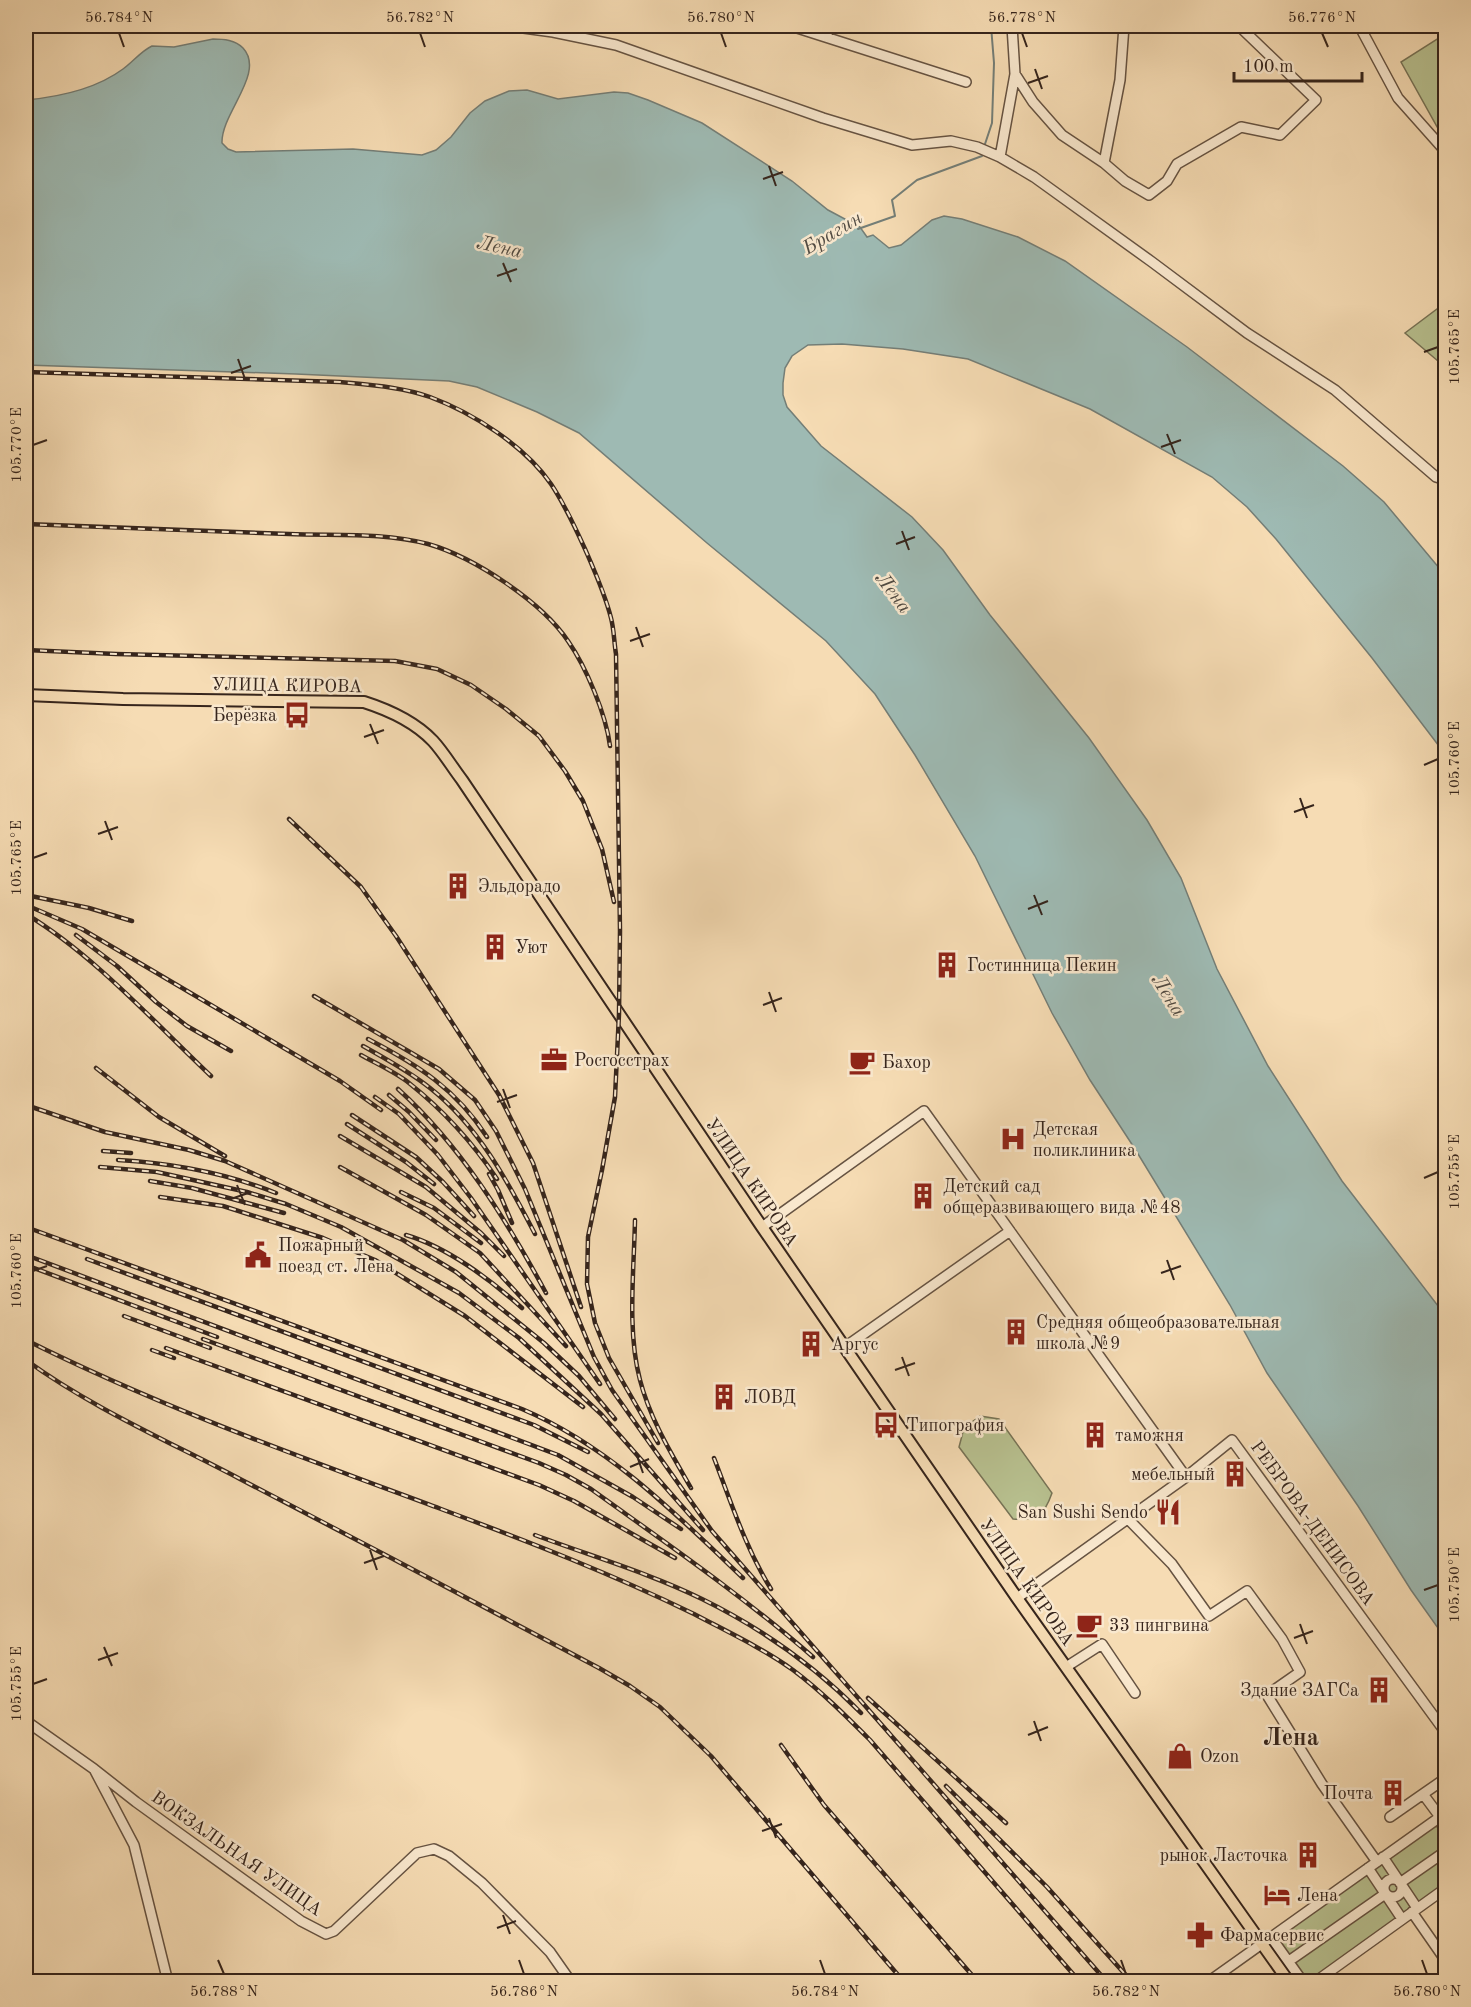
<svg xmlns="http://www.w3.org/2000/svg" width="1471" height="2007" viewBox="0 0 1471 2007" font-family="'Old Standard TT',serif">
<rect width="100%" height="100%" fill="#f6dcb4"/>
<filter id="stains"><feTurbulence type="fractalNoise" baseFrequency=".00333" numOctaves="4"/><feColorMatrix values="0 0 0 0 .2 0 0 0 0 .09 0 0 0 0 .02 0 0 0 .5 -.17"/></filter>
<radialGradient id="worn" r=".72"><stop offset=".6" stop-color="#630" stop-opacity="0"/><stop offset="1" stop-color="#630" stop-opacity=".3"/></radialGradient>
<!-- green -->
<path fill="#b8c190" stroke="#777356" stroke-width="1.5" d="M1445,34V141L1401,62Z
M1445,303V367L1405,333Z
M980,1416L999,1419L1052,1493C1044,1516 1037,1521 1013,1519L959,1447L964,1428Z
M1436,1826L1445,1835V1883L1310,1981H1297L1270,1943L1429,1827Z"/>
<!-- water -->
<path fill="#9ebab3" stroke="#747e77" stroke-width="1.5" d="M213,39C224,39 235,40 243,48C266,73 221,113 222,143L228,149L236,152L353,149L422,155L436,150L451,137L470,113L485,101L509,91L527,90L558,99L614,92L628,93L648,100L702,123L792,181L828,210L860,227L867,237L873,235L889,248L901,245L932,220L944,216L962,219L1018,237L1065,261L1187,347L1343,466L1384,502L1445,575V754L1372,658L1276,539L1247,507L1212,477L1090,409L968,359L903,349L842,344L808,345L792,356L785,368L783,383V395L787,407L821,446L912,517L943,550L990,615L1089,738L1147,820L1181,878L1217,969L1268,1066L1342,1181L1445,1315V1638L1411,1590L1358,1506L1267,1373L1230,1305L1135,1149L1090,1080L1052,1013L975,856L915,755L875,694L826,641L707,543L579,433L537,412L477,387L449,381L296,374L26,365V100C58,97 96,89 123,69C133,62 141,51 152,46L174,47Z"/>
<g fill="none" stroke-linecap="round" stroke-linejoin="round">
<!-- stream -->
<path stroke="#747e77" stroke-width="2" d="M984,147L992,123L994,63L991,26
M858,229L895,216L892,200L917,180L982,156L983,153"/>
<!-- minor casing -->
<g stroke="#665342" stroke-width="12">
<path id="minor" d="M508,26L553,32L616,45L823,118L912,145L951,141L977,147L1000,157L1034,177L1152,262L1247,333L1335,390L1436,477L1446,480
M791,26L966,82
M1357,26L1361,29L1398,98L1446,152
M826,37L830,26
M1015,74L1033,102L1062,135L1104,163L1120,80L1124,26
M1000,157L1015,74L1012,26
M1104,163L1125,181L1149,195L1167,181L1177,164L1241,127L1280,135L1316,100L1239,26
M762,1227L924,1111L1186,1477
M845,1347L1010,1231
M1128,1519L1172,1564L1209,1616L1247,1591L1282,1639L1300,1672L1267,1695L1322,1784L1377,1862
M1017,1598L1186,1477L1232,1440L1446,1733
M1066,1667L1102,1644L1135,1693
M26,1721L94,1769L134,1845L168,1982
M94,1769L136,1802L301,1921L326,1934L334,1931L417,1853L434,1849L449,1856L482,1883L550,1952L571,1982
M1446,1778L1423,1794L1446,1825
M1390,1817L1423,1794
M1383,1857L1417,1908
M1368,1868L1402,1919
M1384 1888a9 9 0 1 1 18 0a9 9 0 1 1-18 0Z
M1400,1883L1446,1851
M1412,1912L1446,1961
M1271,1937L1303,1982
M1289,1961L1385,1894
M1212,1982L1211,1980L1440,1817
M1315,1982L1446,1888"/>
</g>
<!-- major casing -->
<g stroke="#36251c" stroke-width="14">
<path id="major" d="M26,695L123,699L364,702C389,710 415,722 433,741C444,753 452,767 462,780L762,1227L1017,1598L1289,1982"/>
</g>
<!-- minor -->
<use href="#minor" stroke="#f9e8ce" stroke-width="9"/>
<!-- major -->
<use href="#major" stroke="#f6dcb4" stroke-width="10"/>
<!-- rail casing -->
<g stroke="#36251c" stroke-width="4.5">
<path id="rail" d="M26,372L340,382C370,385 402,387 430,397C473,413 525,446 551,484C565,505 575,527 585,549C595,572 605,594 611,618C614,629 614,642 616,654L620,931L619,1014L615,1097L602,1170L588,1237L587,1284L595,1323L609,1358L658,1443
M26,524C113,528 201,531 289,534C335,536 383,532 428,544C474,557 542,602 568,641C586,667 606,714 610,746
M26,650L116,654L395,661L437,669L471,685L506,709L539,736L565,771L583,801L602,849L614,902
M289,819L361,887L396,936L499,1095L533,1163L581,1307
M26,895L89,908L132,921
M26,905L82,929L340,1081L381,1110
M26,914C94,955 153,1021 211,1076
M76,935L117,966L156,1002L187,1026L231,1051
M314,996L439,1069L475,1100L496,1131L525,1189L594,1357L612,1390L712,1531L1107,1982
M368,1039C418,1065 456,1089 487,1137
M363,1046C386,1059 410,1072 430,1088C478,1126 507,1180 535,1234
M361,1055C377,1064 395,1072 409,1083C443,1110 473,1143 497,1179
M96,1068L159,1117L225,1156
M398,1089C460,1145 506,1219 546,1293
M389,1095L409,1112L436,1140
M375,1097L399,1114L438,1155L471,1198L600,1384
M26,1105L105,1132L189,1150L225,1161L403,1240L456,1272L544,1343L579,1376L615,1419
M352,1115L416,1157L443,1182L474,1216
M347,1124L406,1162L434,1184
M340,1136L426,1187L481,1233L504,1256
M103,1151L131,1153
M118,1160C171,1163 226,1173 276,1193
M100,1167L157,1172L247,1192L286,1204L341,1227L459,1293L519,1338L601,1414L703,1530
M340,1167L426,1215L480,1253L566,1346
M489,1174L498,1190L512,1223
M150,1181L192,1188L284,1213
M401,1192L434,1208L481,1243
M160,1197L223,1206L323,1238L375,1260L465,1316L583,1407
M635,1220C634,1271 627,1331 640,1380C650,1419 671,1453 691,1488
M26,1227L522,1409C609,1446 676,1514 743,1578
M406,1235C447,1247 491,1280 522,1308
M26,1255L558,1455L633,1497L681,1529
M87,1259L534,1425L588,1452
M26,1265L217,1337
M124,1316L210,1348
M203,1339L539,1463L566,1475L591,1489C666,1543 743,1596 813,1657
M26,1340C160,1407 301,1457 441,1509C527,1541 612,1574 694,1614C728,1632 762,1648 793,1670C821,1691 845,1715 870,1740L1080,1982
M166,1348L539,1485L574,1501L675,1558
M152,1350L174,1358
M26,1360C92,1408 168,1441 240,1479C360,1541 480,1605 599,1668L630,1686L660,1707L711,1756L904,1982
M714,1458C731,1502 746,1549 771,1589
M535,1535C591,1556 649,1573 702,1599C761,1628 815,1666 861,1713
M868,1698L1006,1823
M781,1745L824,1805L978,1982
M946,1786L1047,1887L1132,1982"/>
</g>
<!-- rail -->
<use href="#rail" stroke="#f9e8ce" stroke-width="2" stroke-dasharray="7" stroke-linecap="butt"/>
</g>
<!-- ticks -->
<path fill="none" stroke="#36251c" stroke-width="2" d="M119,33L124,47M420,33L425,47M721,33L726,47M1022,33L1027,47M1322,33L1328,47M1035,69L1042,89M1028,83L1048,76M769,166L776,186M763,179L783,172M503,263L511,282M497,276L517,269M1424,352L1438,347M238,359L245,379M231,373L251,366M1167,434L1175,454M33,445L47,440M1161,447L1181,440M902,531L909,550M896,544L915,537M636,627L643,647M630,641L650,634M370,724L378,744M364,737L384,730M1424,765L1438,759M1300,798L1307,818M1294,812L1314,805M105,821L112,840M98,834L118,827M33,858L47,853M1034,895L1042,915M1028,909L1048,901M769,992L776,1012M763,1005L782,998M503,1089L510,1108M497,1102L517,1095M1424,1178L1438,1172M237,1185L245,1205M231,1199L251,1192M1167,1260L1174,1280M33,1271L47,1266M1161,1273L1181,1266M902,1357L909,1376M895,1370L915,1363M636,1453L643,1473M630,1467L649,1459M370,1550L377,1570M364,1563L384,1556M1424,1590L1438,1585M1300,1624L1307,1644M1294,1638L1313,1631M104,1647L112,1666M98,1660L118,1653M33,1684L47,1679M1034,1721L1041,1741M1028,1735L1048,1727M769,1818L776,1838M762,1831L782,1824M503,1915L510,1934M497,1928L516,1921M218,1960L224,1974M519,1960L524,1974M820,1960L825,1974M1121,1960L1126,1974M1422,1960L1427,1974"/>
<!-- icons -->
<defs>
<g id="bus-bare" transform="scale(2.07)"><path d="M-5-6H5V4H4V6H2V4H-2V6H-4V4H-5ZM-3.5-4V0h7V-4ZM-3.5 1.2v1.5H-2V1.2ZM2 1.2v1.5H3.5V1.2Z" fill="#8f2418" stroke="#f9e8ce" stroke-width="2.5" paint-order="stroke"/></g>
<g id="building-bare" transform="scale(2.07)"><path d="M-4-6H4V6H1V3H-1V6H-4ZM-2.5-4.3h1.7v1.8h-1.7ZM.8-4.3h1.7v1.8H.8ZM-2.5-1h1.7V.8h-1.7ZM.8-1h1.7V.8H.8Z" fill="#8f2418" stroke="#f9e8ce" stroke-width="2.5" paint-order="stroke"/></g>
<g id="office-bare" transform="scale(2.07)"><path d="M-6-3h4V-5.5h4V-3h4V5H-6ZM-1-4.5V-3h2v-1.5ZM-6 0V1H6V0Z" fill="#8f2418" stroke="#f9e8ce" stroke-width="2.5" paint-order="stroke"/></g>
<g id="cafe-bare" transform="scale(2.07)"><path d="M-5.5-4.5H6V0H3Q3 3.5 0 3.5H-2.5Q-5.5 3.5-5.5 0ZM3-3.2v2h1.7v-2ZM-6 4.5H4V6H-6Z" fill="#8f2418" stroke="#f9e8ce" stroke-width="2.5" paint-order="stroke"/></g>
<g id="hospital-bare" transform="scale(2.07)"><path d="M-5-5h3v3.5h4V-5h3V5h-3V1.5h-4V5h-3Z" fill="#8f2418" stroke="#f9e8ce" stroke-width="2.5" paint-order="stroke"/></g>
<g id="civic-bare" transform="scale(2.07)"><path d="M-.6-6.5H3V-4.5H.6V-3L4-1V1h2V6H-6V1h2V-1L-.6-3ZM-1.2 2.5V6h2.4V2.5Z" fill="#8f2418" stroke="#f9e8ce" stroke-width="2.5" paint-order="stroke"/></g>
<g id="restaurant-bare" transform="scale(2.07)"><path d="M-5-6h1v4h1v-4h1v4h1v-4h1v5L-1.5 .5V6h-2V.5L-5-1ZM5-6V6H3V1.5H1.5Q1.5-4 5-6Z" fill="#8f2418" stroke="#f9e8ce" stroke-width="2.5" paint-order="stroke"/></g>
<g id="shop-bare" transform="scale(2.07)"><path d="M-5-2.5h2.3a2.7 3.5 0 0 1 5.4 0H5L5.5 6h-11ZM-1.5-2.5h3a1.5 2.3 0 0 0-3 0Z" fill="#8f2418" stroke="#f9e8ce" stroke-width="2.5" paint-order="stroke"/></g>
<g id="hotel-bare" transform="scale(2.07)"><path d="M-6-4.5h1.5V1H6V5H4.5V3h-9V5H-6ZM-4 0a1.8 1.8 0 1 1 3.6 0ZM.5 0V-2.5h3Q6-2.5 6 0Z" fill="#8f2418" stroke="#f9e8ce" stroke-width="2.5" paint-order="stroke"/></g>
<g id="pharmacy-bare" transform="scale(2.07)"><path d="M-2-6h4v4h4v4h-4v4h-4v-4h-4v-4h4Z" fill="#8f2418" stroke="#f9e8ce" stroke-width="2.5" paint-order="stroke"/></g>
</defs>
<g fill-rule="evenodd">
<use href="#bus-bare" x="297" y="715"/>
<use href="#building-bare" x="458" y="886"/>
<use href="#building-bare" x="495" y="947"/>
<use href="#building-bare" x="947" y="965"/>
<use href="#office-bare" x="554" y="1060"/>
<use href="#cafe-bare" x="862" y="1062"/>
<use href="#hospital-bare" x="1013" y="1139"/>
<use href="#building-bare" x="923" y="1196"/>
<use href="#civic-bare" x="258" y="1255"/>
<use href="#building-bare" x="1016" y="1332"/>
<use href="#building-bare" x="811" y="1344"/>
<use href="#building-bare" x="724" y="1397"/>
<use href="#bus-bare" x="886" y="1425"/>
<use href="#building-bare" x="1095" y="1435"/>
<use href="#building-bare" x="1235" y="1474"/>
<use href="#restaurant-bare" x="1168" y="1512"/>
<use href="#cafe-bare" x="1089" y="1625"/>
<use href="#building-bare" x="1379" y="1690"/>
<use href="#shop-bare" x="1180" y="1756"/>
<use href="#building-bare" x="1393" y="1793"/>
<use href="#building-bare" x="1308" y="1855"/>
<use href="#hotel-bare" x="1277" y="1895"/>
<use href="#pharmacy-bare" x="1200" y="1935"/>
</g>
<g text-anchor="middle" stroke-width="5" stroke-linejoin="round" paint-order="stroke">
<!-- street labels -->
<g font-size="18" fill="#36251c" stroke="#f9e8ce">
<text transform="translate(287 685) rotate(1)" y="6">УЛИЦА КИРОВА</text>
<text transform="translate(752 1182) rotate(56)" y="6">УЛИЦА КИРОВА</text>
<text transform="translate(1313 1523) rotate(54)" y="6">РЕБРОВА-ДЕНИСОВА</text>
<text transform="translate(1027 1582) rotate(55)" y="6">УЛИЦА КИРОВА</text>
<text transform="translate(237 1853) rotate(35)" y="6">ВОКЗАЛЬНАЯ УЛИЦА</text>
</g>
<!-- poi labels -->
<g font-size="18" fill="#36251c" stroke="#f9e8ce" text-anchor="start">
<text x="277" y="721" text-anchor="end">Берёзка</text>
<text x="478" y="892">Эльдорадо</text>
<text x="515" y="953">Уют</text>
<text x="967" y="971">Гостинница Пекин</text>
<text x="574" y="1066">Росгосстрах</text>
<text x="882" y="1068">Бахор</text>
<text x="1033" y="1135">Детская<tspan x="1033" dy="21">поликлиника</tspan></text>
<text x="943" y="1192">Детский сад<tspan x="943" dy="21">общеразвивающего вида №48</tspan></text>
<text x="278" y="1251">Пожарный<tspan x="278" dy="21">поезд ст. Лена</tspan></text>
<text x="1036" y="1328">Средняя общеобразовательная<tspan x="1036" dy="21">школа №9</tspan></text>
<text x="831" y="1350">Аргус</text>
<text x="744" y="1403">ЛОВД</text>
<text x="906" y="1431">Типография</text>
<text x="1115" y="1441">таможня</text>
<text x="1215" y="1480" text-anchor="end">мебельный</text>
<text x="1148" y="1518" text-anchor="end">San Sushi Sendo</text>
<text x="1109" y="1631">33 пингвина</text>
<text x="1359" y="1696" text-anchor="end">Здание ЗАГСа</text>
<text x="1200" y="1762">Ozon</text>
<text x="1373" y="1799" text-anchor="end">Почта</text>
<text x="1288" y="1861" text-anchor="end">рынок Ласточка</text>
<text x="1297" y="1901">Лена</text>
<text x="1220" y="1941">Фармасервис</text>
</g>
<!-- water labels -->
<g font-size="20" font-style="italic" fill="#504a42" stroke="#f9e8ce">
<text transform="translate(832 232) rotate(-31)" y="7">Брагин</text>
<text transform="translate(500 246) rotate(13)" y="7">Лена</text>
<text transform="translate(894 592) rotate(53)" y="7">Лена</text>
<text transform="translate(1169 995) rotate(58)" y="7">Лена</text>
</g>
<!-- district labels -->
<g font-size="24" font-weight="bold" fill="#36251c" stroke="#f9e8ce">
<text x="1291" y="1745">Лена</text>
</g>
</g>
<!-- margin -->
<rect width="1471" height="2007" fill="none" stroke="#f6dcb4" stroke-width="66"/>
<!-- scale -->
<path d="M1234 72v9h128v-9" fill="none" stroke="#36251c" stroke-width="3"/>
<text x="1243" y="72" font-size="18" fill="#36251c" stroke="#f9e8ce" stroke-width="4.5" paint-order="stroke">100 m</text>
<rect x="33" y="33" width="1405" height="1941" fill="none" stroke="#36251c" stroke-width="2"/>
<g font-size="15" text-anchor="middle" fill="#36251c">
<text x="119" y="22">56.784°N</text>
<text x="420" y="22">56.782°N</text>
<text x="721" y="22">56.780°N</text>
<text x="1022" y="22">56.778°N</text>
<text x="1322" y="22">56.776°N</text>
<text transform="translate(1454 347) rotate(-90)" y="5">105.765°E</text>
<text transform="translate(16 445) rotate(-90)" y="5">105.770°E</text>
<text transform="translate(1454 759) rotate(-90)" y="5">105.760°E</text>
<text transform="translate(16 858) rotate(-90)" y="5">105.765°E</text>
<text transform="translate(1454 1172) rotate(-90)" y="5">105.755°E</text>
<text transform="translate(16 1271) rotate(-90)" y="5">105.760°E</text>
<text transform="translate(1454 1585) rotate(-90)" y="5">105.750°E</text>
<text transform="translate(16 1684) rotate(-90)" y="5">105.755°E</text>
<text x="224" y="1996">56.788°N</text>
<text x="524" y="1996">56.786°N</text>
<text x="825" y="1996">56.784°N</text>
<text x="1126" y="1996">56.782°N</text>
<text x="1427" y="1996">56.780°N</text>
</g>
<rect width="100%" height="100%" filter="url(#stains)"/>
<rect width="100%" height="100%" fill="url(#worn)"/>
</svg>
